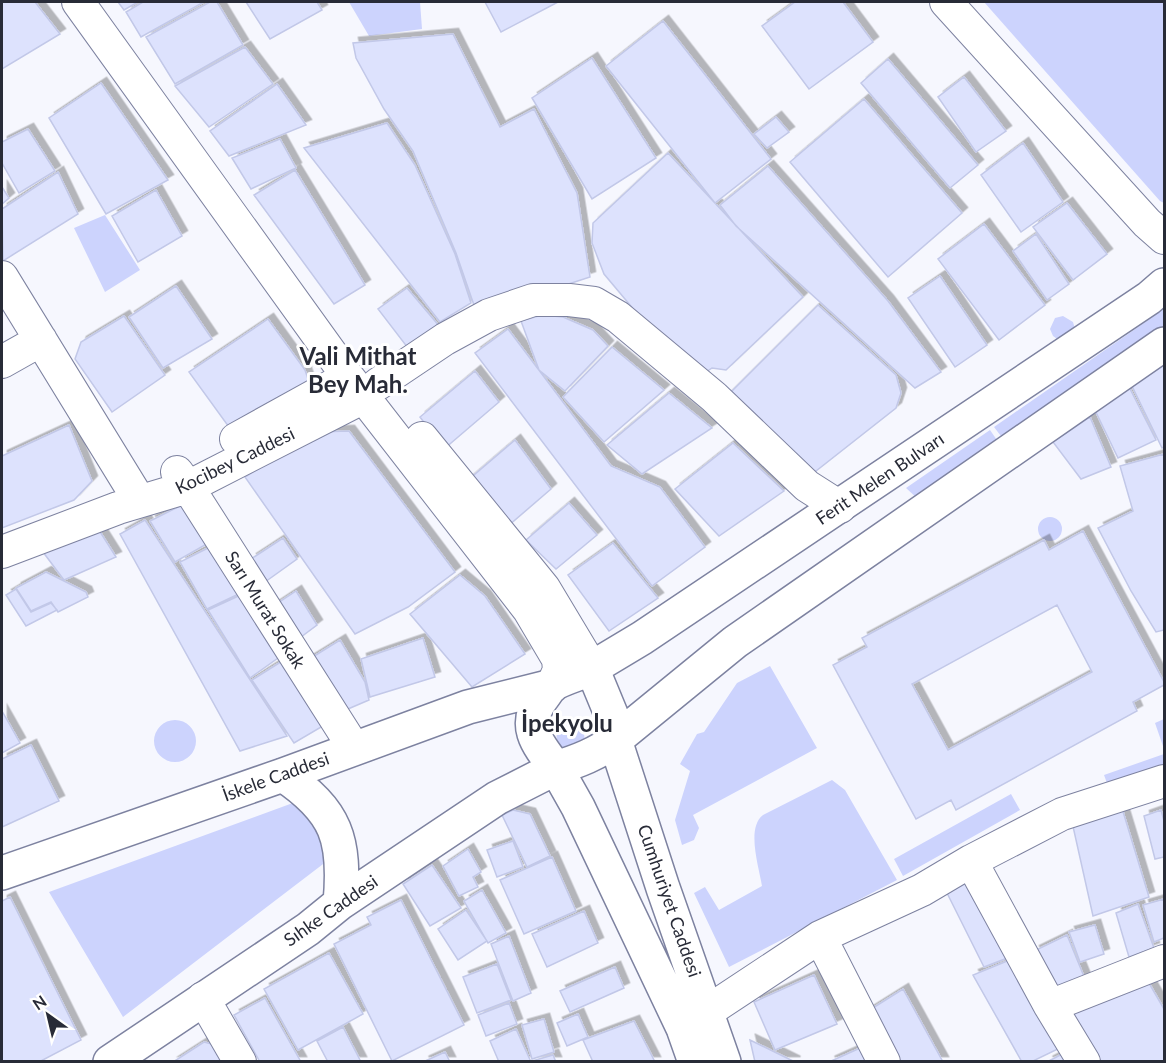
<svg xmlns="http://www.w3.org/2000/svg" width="1166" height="1063" viewBox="0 0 1166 1063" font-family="Lato,sans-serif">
<defs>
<filter id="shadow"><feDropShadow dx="5.5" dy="-5.5" stdDeviation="0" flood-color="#0004"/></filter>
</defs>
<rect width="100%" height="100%" fill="#f6f7fe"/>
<!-- green -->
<path fill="#ccd3fd" d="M349,2H420L422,29L369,36Z
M984,2H1164V203L1160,201Z
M105,215L140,270L105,292L74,228Z
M1164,309V336L1007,444L994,427Z
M1063,316L1073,322L1075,329L1060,341L1053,336L1050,329L1055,318Z
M990,430L1001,446L919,500L906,488Z
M1038 529a12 12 0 1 1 24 0a12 12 0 1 1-24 0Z
M770,666L817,748L693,815L699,828L694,840L682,845L675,820L690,771L680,764L697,734L704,732L737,683Z
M1164,719V749L1155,723Z
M154 741a21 21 0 1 1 42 0a21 21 0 1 1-42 0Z
M570,722C581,724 586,731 584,742L564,749C552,740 555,726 570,722Z
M1164,754V774L1111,794L1104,775Z
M832,780L845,790L897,880L729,967L694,893L705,887L719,910L762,886C759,867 746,828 763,815Z
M1011,794L1020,810L903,876L894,859Z
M301,800L331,858L123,1017L49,892Z"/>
<!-- building -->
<path fill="#dde2fd" stroke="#c2c8e8" stroke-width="1.5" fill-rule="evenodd" filter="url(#shadow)" d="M2,2H35L60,34L2,69Z
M118,2H138L124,10Z
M143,2H204L141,37L126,12Z
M210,2H217L243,45L175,84L146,37Z
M246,2H317L322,10L270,39Z
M485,2H558L501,32Z
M795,2H843L873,42L809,89L762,26Z
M663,21L771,159L715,203L606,66Z
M453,34L500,127L534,109L577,193L590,277L541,293L475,308L456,253L413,151L384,109L356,58L353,43Z
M245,47L273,84L209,127L175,86Z
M592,58L656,158L592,199L532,98Z
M888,59L978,165L950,188L861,83Z
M964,77L1006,131L976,152L938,97Z
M101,83L168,180L106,214L49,118Z
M277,84L306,125L229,156L210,131Z
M864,99L962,213L888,277L790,162Z
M776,117L789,132L767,148L754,134Z
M387,123L415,165L455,254L471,303L440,322L304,148Z
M28,129L55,171L19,193L2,163V142Z
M280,139L296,168L251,189L232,158Z
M1023,143L1063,202L1021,232L981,175Z
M668,153L803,297L726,370L712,368L706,372L651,330L604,274L592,243L593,223Z
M768,166L888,301L941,372L915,388L736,226L720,205Z
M295,170L365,285L334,304L254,195Z
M58,172L78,214L3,261L2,209Z
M2,187L9,198L2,204Z
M156,190L182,236L138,262L112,216Z
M1067,203L1107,254L1073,280L1033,227Z
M984,224L1045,305L999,340L938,259Z
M1036,234L1069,284L1047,300L1013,251Z
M940,276L987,345L955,367L908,298Z
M176,286L212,339L163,368L129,317Z
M407,288L440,327L411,352L378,309Z
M818,305L896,375L901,393L896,408L816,471L800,469L724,399Z
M542,315L563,317L593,330L608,346L565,391L539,370L521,321Z
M124,316L165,375L112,412L75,359L81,342Z
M268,319L305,370L309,382L234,434L189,372Z
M508,329L611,466L660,487L705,547L652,586L475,353Z
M612,347L664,390L604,442L563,397Z
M1164,365V447L1162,448L1132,386Z
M475,371L499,402L444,449L420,417Z
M1128,385L1156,440L1118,458L1093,406Z
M669,393L712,428L642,474L607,445Z
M1090,417L1111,467L1081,479L1053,442Z
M69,425L92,481L74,500L2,528V456Z
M349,431L455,572L408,607L355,634L245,477L318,432Z
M515,440L551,489L508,526L467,481Z
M733,443L784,491L719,536L675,489Z
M1164,454V630L1156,632L1131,591L1098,528L1133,511L1120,466Z
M190,501L212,541L175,562L150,521Z
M569,503L597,535L556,569L526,540Z
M145,520L287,736L240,751L120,534Z
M97,527L116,557L64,580L40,548Z
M1083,531L1164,682V685L1133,702L1137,711L956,810L951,800L916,819L833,665L867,647L862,638L1044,540L1049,550ZM1057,605L1092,672L948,750L912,684Z
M283,538L297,559L265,582L251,559Z
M613,543L658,598L609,631L568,575Z
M214,545L245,591L207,609L180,562Z
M46,572L86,592L88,597L58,612L51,602L31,611L16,588Z
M460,575L485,596L525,654L472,687L410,614Z
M16,589L31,612L51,603L57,610L26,626L6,595Z
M296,591L317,625L293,643L269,609Z
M245,593L285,653L250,678L208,610Z
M423,638L435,677L370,697L361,659Z
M340,640L365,682L369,700L334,715L303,663Z
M287,658L328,723L294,743L252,680Z
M2,711L20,743L2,753Z
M31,745L59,801L2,827V759Z
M1121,805L1149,897L1093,916L1072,822Z
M513,810L530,814L550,856L527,867L502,815Z
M1161,810L1164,821V857L1155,859L1144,816Z
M513,841L523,867L497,877L487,850Z
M468,849L481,872L473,877L478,887L459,896L443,866Z
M552,857L576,911L524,934L500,880Z
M432,865L461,908L430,926L403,884Z
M964,879L1010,957L984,967L946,891Z
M482,890L506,933L488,943L464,901Z
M10,897L81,1040L39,1062H2V901Z
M1164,899V938L1154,942L1143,905Z
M401,900L464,1025L392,1061L334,944L371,925L367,917Z
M1138,904L1154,948L1129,957L1116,913Z
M466,910L487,941L458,960L438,929Z
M584,911L598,943L547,967L532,934Z
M1095,925L1104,954L1080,962L1069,932Z
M1067,935L1085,979L1054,993L1034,951Z
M509,936L531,993L513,1001L491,944Z
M329,953L363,1014L298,1050L264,989Z
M1012,959L1062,1047L1031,1062H1022L973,975Z
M497,964L511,1000L477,1013L463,977Z
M615,967L624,988L570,1012L560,991Z
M814,975L837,1024L775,1050L754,1002Z
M1146,978L1164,1009V1062H1098L1072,1018L1074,1005Z
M903,989L943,1062H896L868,1011Z
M265,998L301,1062H260L234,1015Z
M509,1003L517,1024L486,1036L478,1015Z
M578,1014L588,1037L567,1046L557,1023Z
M544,1019L554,1052L532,1059L522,1025Z
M634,1021L655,1062H593L583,1040Z
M343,1027L361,1062H328L317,1041Z
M516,1029L531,1062H499L490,1041Z
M750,1040L795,1062H755Z
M204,1042L223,1047L230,1062H173Z
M869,1044L876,1062H829Z
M445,1052L450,1062H423Z
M1064,1053L1069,1062H1047Z
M553,1055L556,1062H532V1061Z"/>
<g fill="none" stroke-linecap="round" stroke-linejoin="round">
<!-- minor casing -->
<g stroke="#7d82a0" stroke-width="34">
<path id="minor" d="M78,2L348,377L529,610L558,659L559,670L552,686
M946,2L1147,223L1164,238
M2,277L134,492
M2,362L41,340
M378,384L445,339L489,315L533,300H569L594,303L618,317L714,397L807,486L840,507
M422,438L544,588L592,668
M236,439L348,377
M177,472L188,487L354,748
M2,552L118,508L188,487L364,397
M971,861L1050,1006L1164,961
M820,937L884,1062
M203,998L240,1062
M1050,1006L1084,1062
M684,1027L820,937L922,890L971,861L1062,814L1164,781"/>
</g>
<!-- major casing -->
<g stroke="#7d82a0" stroke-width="36">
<path id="major" d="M592,668L642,638L1149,298L1164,285
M592,668L611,714L615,740C597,754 578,761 556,768C537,744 521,725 543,697C546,693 549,688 552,685C563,678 580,674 592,668Z
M283,775C337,811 346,840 340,903
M2,873L283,775L468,707L552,686
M110,1062L308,929L340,903L497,798L556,768L578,807L683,1028L695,1062
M724,1062L663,888L615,740L735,642L1164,344"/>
</g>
<!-- minor -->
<use href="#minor" stroke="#fff" stroke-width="32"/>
<!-- major -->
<use href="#major" stroke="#fff" stroke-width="33"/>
</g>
<g text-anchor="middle" stroke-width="6" stroke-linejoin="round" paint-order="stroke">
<!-- street labels -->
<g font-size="18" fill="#282b37" stroke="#fff">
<text transform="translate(235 461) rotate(-26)" y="6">Kocibey Caddesi</text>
<text transform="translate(880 479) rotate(-34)" y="6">Ferit Melen Bulvarı</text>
<text transform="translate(265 610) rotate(58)" y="6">Sarı Murat Sokak</text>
<text transform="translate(276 777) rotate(-20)" y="6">İskele Caddesi</text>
<text transform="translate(669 901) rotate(71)" y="6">Cumhuriyet Caddesi</text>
<text transform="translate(331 911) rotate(-35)" y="6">Sıhke Caddesi</text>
</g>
<!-- district labels -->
<g font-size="24" font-weight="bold" fill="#282b37" stroke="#fff">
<text x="358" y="365">Vali Mithat<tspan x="358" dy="28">Bey Mah.</tspan></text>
<text x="567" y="732">İpekyolu</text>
</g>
</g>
<!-- border -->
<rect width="1166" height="1063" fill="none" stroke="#282b37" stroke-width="6"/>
<!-- north arrow -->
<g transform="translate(48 1015) rotate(326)" stroke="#ffffff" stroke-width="4.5" paint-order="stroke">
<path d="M0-4.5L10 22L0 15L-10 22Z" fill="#282b37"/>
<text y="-9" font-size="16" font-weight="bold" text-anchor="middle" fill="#282b37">N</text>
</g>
</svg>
